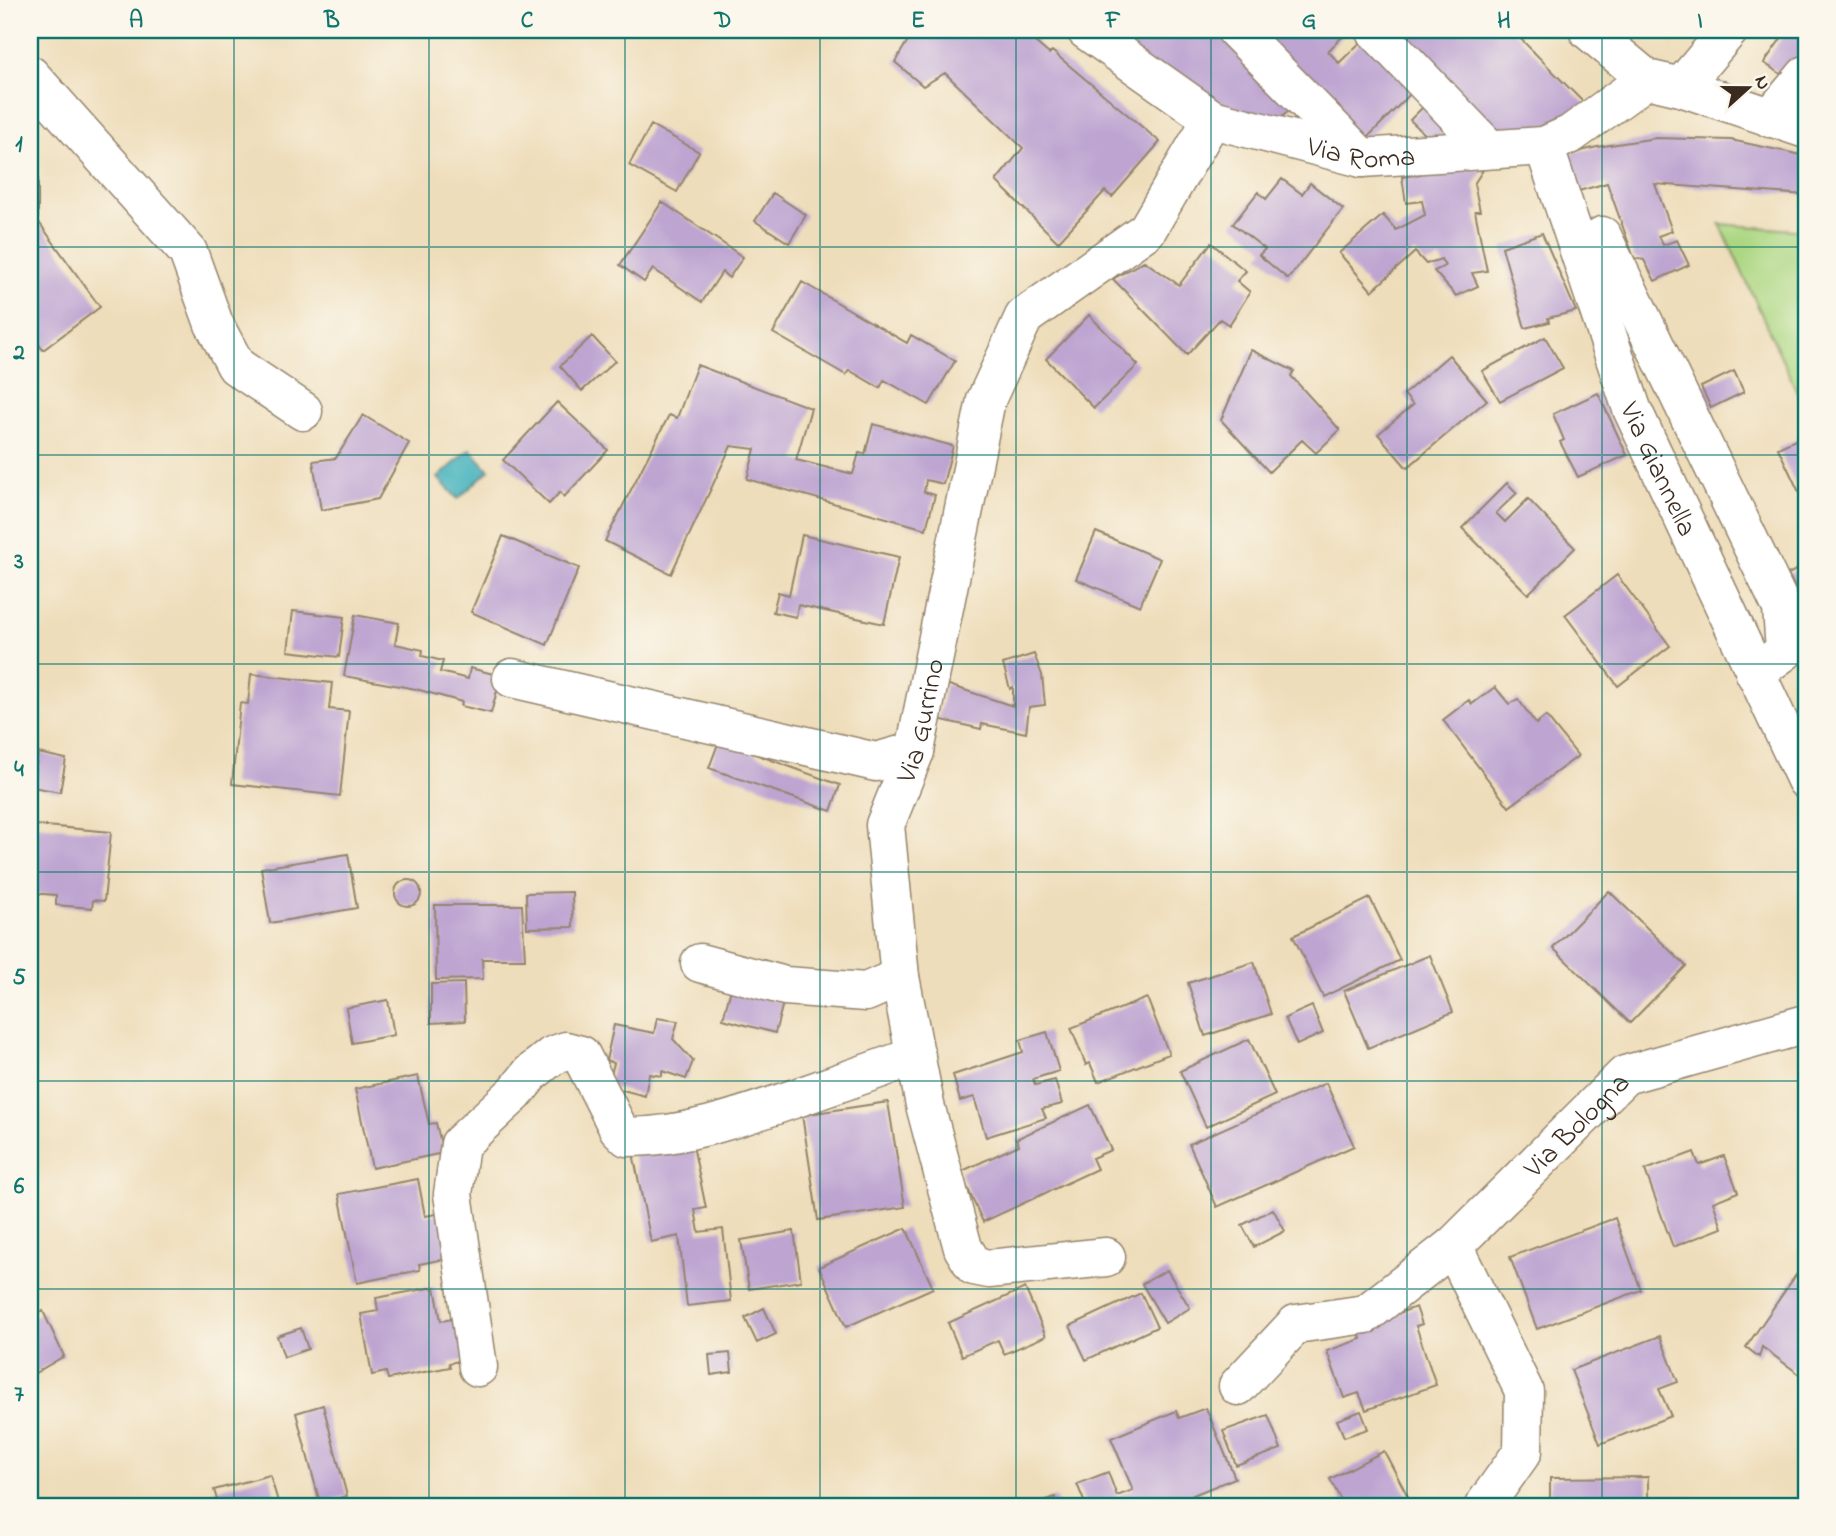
<svg xmlns="http://www.w3.org/2000/svg" width="1836" height="1536" viewBox="0 0 1836 1536" font-family="'Indie Flower',sans-serif">
<rect width="100%" height="100%" fill="#fbf7ec"/>
<filter id="ink" filterUnits="userSpaceOnUse"><feTurbulence type="fractalNoise" baseFrequency=".0143" numOctaves="2"/><feDisplacementMap in="SourceGraphic" scale="14" xChannelSelector="R" yChannelSelector="G"/><feConvolveMatrix kernelMatrix="1 2 1 2 8 2 1 2 1" color-interpolation-filters="sRGB"/></filter>
<filter id="wash" filterUnits="userSpaceOnUse"><feTurbulence type="fractalNoise" baseFrequency=".00686" numOctaves="4" result="noise"/><feDisplacementMap in="SourceGraphic" scale="28" xChannelSelector="R" yChannelSelector="G"/><feGaussianBlur stdDeviation="1.57" result="paint"/><feColorMatrix in="noise" values="0 0 0 0 0 0 0 0 0 0 0 0 0 0 0 0 0 1.4 0 .05"/><feComposite in="paint" operator="in"/></filter>
<g filter="url(#wash)">
<rect width="100%" height="100%" fill="#eeddba"/>
<!-- green -->
<path fill="#acd782" stroke="#748050" stroke-width="2" d="M1720,224L1805,231L1806,411Z"/>
<!-- water -->
<path fill="#41b0bc" stroke="#3e6d6d" stroke-width="2" d="M470,449L489,470L458,499L438,478Z"/>
<g id="blocks">
<!-- building -->
<path fill="#bda4d1" d="M914,30H997L1006,36L1016,30H1031L1039,37L1035,42L1049,54L1052,51L1160,142L1112,197L1105,191L1058,242L996,181L1023,148L945,73L923,86L895,62Z
M1107,30H1222L1294,105L1271,128L1188,96Z
M1251,30H1349L1328,51L1339,63L1368,35L1418,86L1363,142Z
M1385,30H1512L1585,104L1555,134L1492,137Z
M1787,30H1806V55L1790,80L1764,63Z
M1430,100L1461,132L1430,139L1410,120Z
M651,125L699,152L677,192L629,165Z
M1656,138L1731,140L1806,156V195L1655,184L1672,231L1658,236L1663,245L1677,240L1689,265L1655,281L1644,260L1634,258L1607,183L1568,194L1557,157L1597,147Z
M1421,169L1483,170L1474,184L1480,211H1475L1487,271L1472,273L1478,286L1456,296L1434,271L1445,266L1441,259L1426,264L1415,252L1372,291L1339,253L1383,215L1396,230L1425,215L1422,201L1406,203L1402,177L1421,174Z
M30,173H38V221L100,307L43,350L30,332Z
M1282,179L1302,194L1310,183L1343,209L1288,279L1259,255L1265,249L1233,224L1258,192L1266,199Z
M773,193L806,215L789,243L755,221Z
M662,202L743,257L729,278L722,272L702,302L653,269L644,282L620,265Z
M1542,233L1576,311L1548,318L1549,322L1525,328L1502,247Z
M1211,243L1246,271L1237,281L1250,292L1229,325L1220,319L1187,355L1113,279L1144,261L1179,285Z
M802,282L907,343L911,335L955,361L929,405L884,380L880,388L849,370L846,375L773,333Z
M1089,315L1138,365L1094,408L1046,359Z
M592,336L615,361L582,391L560,366Z
M1545,337L1563,368L1500,401L1482,371Z
M1251,350L1294,371L1291,376L1340,430L1316,453L1302,440L1269,472L1221,420Z
M1449,355L1487,400L1407,468L1378,434L1413,405L1404,394Z
M697,365L811,408L796,460L853,474L859,453L865,454L873,424L953,446L943,484L926,480L924,492L935,495L926,529L747,479L755,449L731,446L671,574L605,541L669,415L677,418Z
M1734,371L1744,392L1711,408L1701,387Z
M1598,393L1627,455L1578,477L1560,442L1564,440L1553,414Z
M557,402L608,450L564,497L560,492L549,504L503,460Z
M363,415L409,443L378,499L321,510L313,461L336,458Z
M1806,435V488L1799,492L1778,448Z
M1507,483L1517,493L1496,513L1505,522L1528,499L1575,548L1528,594L1462,528Z
M1096,532L1160,559L1140,606L1076,579Z
M802,535L899,557L884,624L798,605L796,617L773,612L778,592L789,595Z
M503,536L579,568L547,645L471,612Z
M1806,565V609L1788,574Z
M1617,575L1670,646L1618,686L1565,615Z
M293,611L344,617L339,657L288,651Z
M355,615L399,623L395,644L423,650L422,656L443,661L440,672L468,679L470,668L501,676L491,713L461,706L462,702L416,689L344,676Z
M1034,654L1042,675L1045,705L1029,707L1026,733L982,724L981,729L938,719L946,684L1013,706V687L1010,689L1003,664Z
M251,674L332,683L329,709L349,711L340,796L232,784L240,703L248,704Z
M1495,687L1509,704L1518,699L1536,724L1546,716L1578,756L1509,807L1443,720L1469,700L1472,704Z
M719,741L840,785L831,811L709,768Z
M38,753L66,759L60,792L32,787Z
M35,825L111,832L104,901L93,900L92,908L56,905V895L30,893V832L34,833Z
M348,854L357,908L270,923L261,868Z
M395 893a13 13 0 1 1 26 0a13 13 0 1 1-26 0Z
M1609,891L1686,966L1630,1023L1553,948Z
M572,892L573,927L527,928L526,893Z
M1370,898L1400,960L1323,997L1293,936Z
M435,905H522L525,959H482L483,979L436,980Z
M1430,955L1453,1012L1368,1048L1344,991Z
M1254,962L1271,1014L1205,1036L1188,983Z
M464,983L465,1021L431,1023V984Z
M731,989L783,1003L775,1033L723,1019Z
M1147,998L1169,1054L1098,1082L1090,1063L1086,1065L1071,1028Z
M388,1000L394,1035L352,1043L346,1008Z
M1312,1006L1323,1033L1297,1045L1285,1018Z
M657,1018L678,1021L673,1039L693,1061L686,1079L662,1071V1076L649,1074L645,1096L608,1086L614,1063L606,1060L614,1025L654,1033Z
M1047,1032L1059,1071L1033,1079L1035,1085L1055,1080L1062,1104L1042,1109L1046,1118L986,1137L974,1097L960,1101L953,1075L1023,1052L1020,1040Z
M1249,1039L1275,1095L1206,1127L1180,1071Z
M418,1076L429,1124L436,1123L443,1153L372,1168L355,1089Z
M1326,1083L1354,1146L1217,1207L1189,1144Z
M888,1102L905,1207L818,1220L802,1115Z
M1090,1105L1111,1150L1092,1158L1097,1169L983,1222L960,1172L1019,1145L1016,1139Z
M692,1141L706,1208L695,1210L699,1232L723,1229L731,1301L687,1306L679,1236L651,1242L633,1153Z
M1694,1152L1699,1165L1724,1156L1738,1192L1713,1202L1722,1228L1673,1247L1645,1170Z
M418,1179L425,1216L442,1213L450,1258L419,1264L420,1270L357,1283L339,1194Z
M1273,1209L1285,1231L1254,1247L1242,1225Z
M1615,1218L1641,1290L1537,1329L1510,1257Z
M906,1228L933,1288L846,1327L819,1267Z
M794,1231L801,1281L749,1289L741,1240Z
M1167,1270L1190,1308L1165,1323L1142,1284Z
M1796,1275L1806,1283V1379L1762,1347L1759,1357L1746,1347Z
M435,1287L441,1321L457,1318L465,1360L449,1363L450,1367L388,1379L386,1372L372,1375L361,1314L378,1311L376,1298Z
M1025,1288L1046,1336L1004,1354L998,1340L962,1356L948,1323Z
M1141,1293L1157,1327L1086,1360L1070,1326Z
M1416,1307L1422,1324L1416,1326L1436,1385L1366,1410L1359,1393L1344,1398L1327,1351L1361,1339L1357,1328Z
M764,1308L776,1334L757,1343L745,1318Z
M43,1311L64,1356L30,1376V1319Z
M301,1328L308,1349L284,1357L277,1336Z
M1660,1336L1678,1382L1659,1389L1671,1416L1600,1444L1571,1370Z
M730,1353L732,1372L711,1375L709,1355Z
M323,1405L347,1496L320,1503L296,1413Z
M1206,1408L1235,1478L1171,1504L1172,1506H1086L1077,1484L1108,1472L1117,1496L1133,1490L1111,1438L1176,1411L1179,1418Z
M1361,1411L1368,1429L1344,1437L1337,1420Z
M1268,1415L1281,1449L1236,1465L1223,1431Z
M1384,1451L1413,1506H1344L1330,1479Z
M270,1475L279,1505L287,1503L288,1506H219L214,1490Z
M1648,1477V1506H1550V1478Z
M1055,1497L1059,1506H1031Z"/>
</g>
</g>
<g filter="url(#ink)">
<use href="#blocks" fill-opacity="0" stroke="#94846c" stroke-width="2"/>
<g fill="none" stroke-linecap="round" stroke-linejoin="round">
<!-- minor casing -->
<g stroke="#94846c" stroke-width="41">
<g id="minor">
<path id="s1" d="M1086,30L1212,119L1362,158L1544,146L1571,134L1647,79"/>
<path d="M1236,30L1362,158"/>
<path d="M1375,30L1489,149"/>
<path d="M1588,30L1647,79L1681,87L1806,129"/>
<path d="M30,75L188,252L214,324L236,366L303,411"/>
<path d="M1681,87L1729,30"/>
<path d="M1770,118L1806,75"/>
<path id="s2" d="M1544,146L1632,409L1806,780"/>
<path d="M1602,236L1782,608L1785,651L1755,673"/>
<path d="M512,678L876,762L915,751"/>
<path d="M700,963L785,986L866,992L900,977"/>
<path d="M1453,1246L1524,1391L1523,1451L1484,1506"/>
<path id="s3" d="M1106,1257L989,1269L974,1266L963,1248L925,1105L900,977L885,825L915,751L986,400L1024,317L1147,230L1212,119"/>
<path d="M478,1367L453,1194L460,1144L515,1093L531,1073L552,1056L566,1051L581,1055L618,1128L627,1137C686,1137 744,1116 799,1097C838,1083 877,1070 916,1056"/>
<path id="s4" d="M1238,1386L1296,1324L1366,1314L1453,1246L1625,1075L1806,1024"/>
</g>
</g>
<!-- minor -->
<use href="#minor" stroke="#fff" stroke-width="38"/>
</g>
</g>
<!-- grid -->
<path fill="none" stroke="#0f766e" stroke-width="2" stroke-opacity="0.55" d="M234,30V1506M429,30V1506M625,30V1506M820,30V1506M1016,30V1506M1211,30V1506M1407,30V1506M1602,30V1506M30,247H1806M30,455H1806M30,664H1806M30,872H1806M30,1081H1806M30,1289H1806"/>
<g text-anchor="middle" stroke-width="5" stroke-linejoin="round" paint-order="stroke">
<!-- street labels -->
<g font-size="28" fill="#3b2a1e" stroke="#fbf7ec">
<text dy="10" stroke="none"><textPath href="#s1" startOffset="308">Via Roma</textPath></text>
<text dy="10" stroke="none"><textPath href="#s2" startOffset="343">Via Giannella</textPath></text>
<text dy="10" stroke="none"><textPath href="#s3" startOffset="696">Via Gurrino</textPath></text>
<text dy="10" stroke="none"><textPath href="#s4" startOffset="439">Via Bologna</textPath></text>
</g>
</g>
<!-- margin -->
<rect width="1836" height="1536" fill="none" stroke="#fbf7ec" stroke-width="77"/>
<!-- north arrow -->
<g transform="translate(1748 88) rotate(69)" stroke="#fbf7ec" stroke-width="5" paint-order="stroke">
<path d="M0-5L12 26L0 18L-12 26Z" fill="#3b2a1e"/>
<text y="-10" font-size="19" font-weight="bold" text-anchor="middle" fill="#3b2a1e">N</text>
</g>
<rect x="38" y="38" width="1760" height="1460" fill="none" stroke="#0f766e" stroke-width="2.5"/>
<g font-size="23" text-anchor="middle" font-weight="bold" fill="#0f766e">
<text x="136" y="27">A</text>
<text x="332" y="27">B</text>
<text x="527" y="27">C</text>
<text x="723" y="27">D</text>
<text x="918" y="27">E</text>
<text x="1113" y="27">F</text>
<text x="1309" y="27">G</text>
<text x="1504" y="27">H</text>
<text x="1700" y="27">I</text>
<text x="19" y="151">1</text>
<text x="19" y="359">2</text>
<text x="19" y="568">3</text>
<text x="19" y="776">4</text>
<text x="19" y="984">5</text>
<text x="19" y="1193">6</text>
<text x="19" y="1401">7</text>
</g>
</svg>
